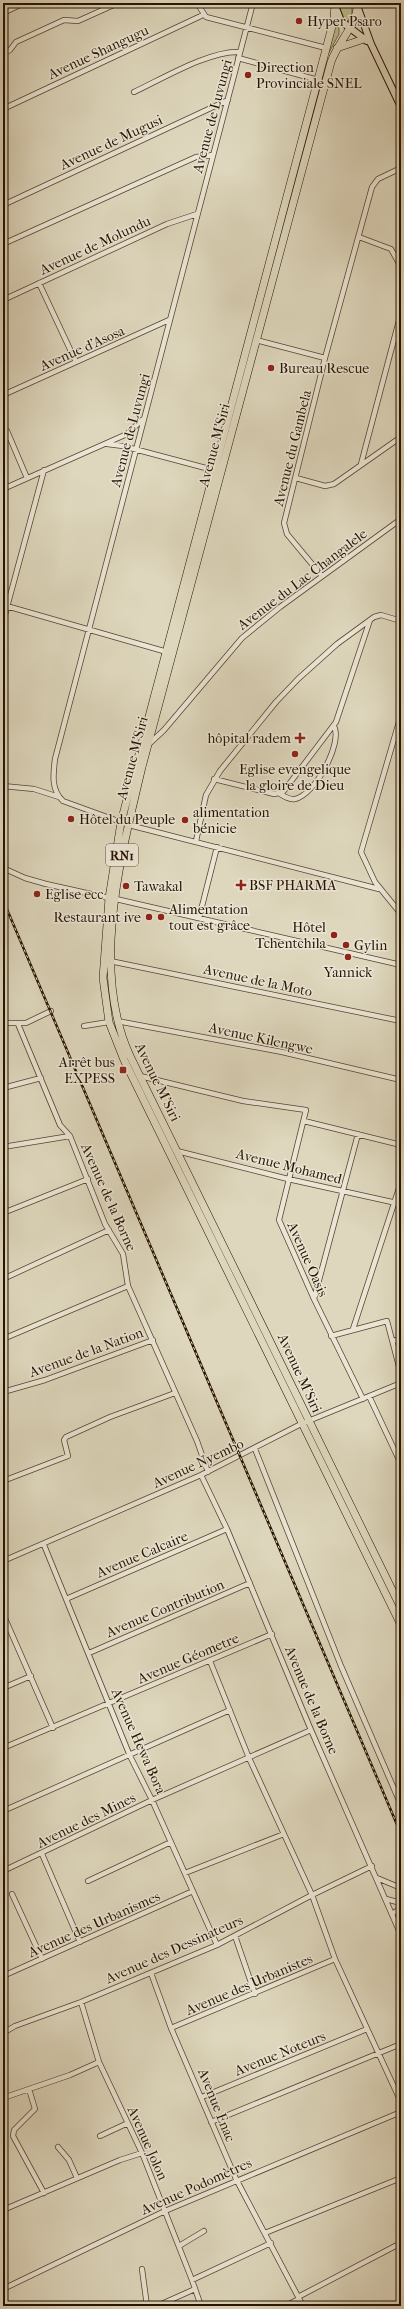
<svg xmlns="http://www.w3.org/2000/svg" width="404" height="2309" viewBox="0 0 404 2309" font-family="'IM FELL French Canon',serif">
<rect width="100%" height="100%" fill="#ded7bd"/>
<filter id="stains"><feTurbulence type="fractalNoise" baseFrequency=".005" numOctaves="4"/><feColorMatrix values="0 0 0 0 .2 0 0 0 0 .09 0 0 0 0 .02 0 0 0 .5 -.17"/></filter>
<radialGradient id="worn" r=".72"><stop offset=".6" stop-color="#630" stop-opacity="0"/><stop offset="1" stop-color="#630" stop-opacity=".3"/></radialGradient>
<!-- green -->
<path fill="#b9bc8c" stroke="#706746" d="M337,3H352V15L348,21H343Z
M335,26L339,28V34L326,58Z"/>
<g fill="none" stroke-linecap="round" stroke-linejoin="round">
<!-- minor casing -->
<g stroke="#54432f" stroke-width="6">
<path id="minor" d="M197,3L206,17L326,48
M253,3L55,759C53,774 51,790 63,801L129,825L379,889
M3,13L24,3
M3,54L10,50L16,42L64,20L78,21L118,3
M238,58L318,80
M134,92C162,79 210,50 240,52
M3,109L203,15
M3,205L228,100
M359,237L391,249L401,267
M3,244L196,157L213,155
M39,283L76,362
M3,300L167,224L197,214
M256,340L325,358
M3,395L169,320
M3,430L7,431L27,478
M107,444L123,446L217,471
M361,464L401,313
M296,478L325,486L334,484L401,437
M3,489L127,434L142,420
M322,576L287,534L284,523L325,358L372,187L378,179L401,168
M3,605L167,652
M3,622L44,470
M401,715L361,852L375,882L401,914
M149,744L164,730L242,638L280,607L401,519
M214,779L274,794L283,792L336,722L370,620
M3,786L34,789L59,797
M280,794C285,797 290,800 295,799C315,795 343,743 334,726
M196,841L206,795L220,771L276,702L298,679L337,644L374,617L381,615L401,621
M3,868L25,878L46,884L109,898
M116,899L401,965
M199,918L217,847
M110,961L401,1021
M117,1021L282,1052L401,1080
M3,1023H26L51,1011
M18,1024L60,1125L70,1136L105,1224L123,1254L128,1286L197,1441L208,1472
M84,1026L109,1022
M140,1076L243,1101L306,1110L279,1220L314,1299L363,1399
M3,1088L41,1078
M304,1121L401,1145
M3,1147L70,1136
M177,1151L288,1179L401,1204
M3,1213L88,1179
M3,1279L109,1230
M314,1299L358,1134
M353,1329L401,1182
M331,1336L387,1321L401,1374
M3,1339L128,1286
M393,1341L401,1339
M3,1392L45,1380L153,1340
M369,1396L401,1464
M255,1449L341,1666L401,1805
M201,1475L227,1529L311,1730L401,1935
M3,1481L68,1456L64,1440L66,1437L110,1417L175,1393
M44,1545L130,1756L152,1800L217,1945
M3,1561L201,1475L301,1424L401,1383
M66,1599L227,1529
M3,1614L53,1728
M89,1653L250,1583
M210,1661L249,1758L312,1895L335,1959L401,2102
M3,1688L31,1676
M3,1748L272,1634
M3,1811L230,1710
M42,1854L80,1942
M3,1871L152,1800L311,1730
M185,1873L284,1834
M377,1878L401,1888
M88,1881L171,1842
M12,1894L42,1959
M386,1899L401,1903
M392,1914L401,1908
M235,1936L255,1994
M151,1973L171,2028L236,2179L303,2306
M3,1976L193,1891
M81,2002L99,2062L142,2153L192,2280L271,2243
M171,2028L335,1959
M3,2033L15,2026L81,2002L217,1945L312,1895L372,1866
M29,2089L35,2109L14,2130L13,2136L44,2193
M202,2097L367,2029
M3,2098L70,2075L99,2062
M211,2122L401,2044
M100,2136L128,2123
M58,2147L69,2160L77,2178
M3,2210L120,2160L142,2153
M265,2233L401,2178
M179,2246L204,2231
M142,2269L147,2306
M192,2280L201,2306
M3,2289L165,2211L401,2112
M298,2297L401,2243
M157,2306L195,2289
M285,2306L299,2299"/>
</g>
<!-- major casing -->
<g stroke="#261200" stroke-width="8">
<path id="major" d="M336,8L341,21L367,41
M358,8L371,44L401,107"/>
</g>
<!-- highway casing -->
<g stroke="#261200" stroke-width="8">
<path id="highway" d="M335,3L334,19L121,822L109,898L103,978L109,1022L124,1060L401,1625
M357,3C359,22 338,42 331,62L142,767C121,856 90,969 130,1056L401,1608
M337,48L364,39"/>
</g>
<!-- minor -->
<use href="#minor" stroke="#eae5d4" stroke-width="4.5"/>
<!-- major -->
<use href="#major" stroke="#ded7bd" stroke-width="6"/>
<!-- highway -->
<use href="#highway" stroke="#ded7bd" stroke-width="7"/>
<!-- rail casing -->
<g stroke="#261200" stroke-width="2.5">
<path id="rail" d="M3,900L401,1834"/>
</g>
<!-- rail -->
<use href="#rail" stroke="#eae5d4" stroke-width="1" stroke-dasharray="3" stroke-linecap="butt"/>
</g>
<!-- markers -->
<g fill="#8f2418" stroke="#eae5d4" stroke-width="1.5">
<circle cx="299" cy="21" r="4"/>
<circle cx="248" cy="75" r="4"/>
<circle cx="271" cy="368" r="4"/>
<path d="M298 732h4v4h4v4h-4v4h-4v-4h-4v-4h4z"/>
<circle cx="295" cy="754" r="4"/>
<circle cx="71" cy="819" r="4"/>
<circle cx="185" cy="820" r="4"/>
<path d="M239 879h4v4h4v4h-4v4h-4v-4h-4v-4h4z"/>
<circle cx="126" cy="886" r="4"/>
<circle cx="37" cy="894" r="4"/>
<circle cx="149" cy="917" r="4"/>
<circle cx="161" cy="917" r="4"/>
<circle cx="334" cy="935" r="4"/>
<circle cx="346" cy="945" r="4"/>
<circle cx="348" cy="957" r="4"/>
<rect x="119" y="1066" width="8" height="8" rx="2"/>
</g>
<g text-anchor="middle" stroke-width="3" stroke-linejoin="round" paint-order="stroke">
<!-- shield labels -->
<rect fill="#eae5d4" stroke="#615140" stroke-width="1" x="106" y="844" width="32" height="22" rx="3"/>
<g font-size="13" font-weight="bold" fill="#261200">
<text x="122" y="860">RN1</text>
</g>
<!-- poi labels -->
<g font-size="14" fill="#261200" stroke="#eae5d4" text-anchor="start">
<text x="307" y="26">Hyper Psaro</text>
<text x="256" y="72">Direction<tspan x="256" dy="16">Provinciale SNEL</tspan></text>
<text x="279" y="373">Bureau Rescue</text>
<text x="291" y="743" text-anchor="end">hôpital radem</text>
<text x="295" y="774" text-anchor="middle">Eglise evengelique<tspan x="295" dy="16">la gloire de Dieu</tspan></text>
<text x="193" y="817">alimentation<tspan x="193" dy="16">bénicie</tspan></text>
<text x="79" y="824">Hôtel du Peuple</text>
<text x="249" y="890">BSF PHARMA</text>
<text x="134" y="891">Tawakal</text>
<text x="45" y="899">Eglise ecc</text>
<text x="169" y="914">Alimentation<tspan x="169" dy="16">tout est grâce</tspan></text>
<text x="141" y="922" text-anchor="end">Restaurant ive</text>
<text x="326" y="932" text-anchor="end">Hôtel<tspan x="326" dy="16">Tchentchila</tspan></text>
<text x="354" y="950">Gylin</text>
<text x="348" y="977" text-anchor="middle">Yannick</text>
<text x="115" y="1067" text-anchor="end">Arrêt bus<tspan x="115" dy="16">EXPESS</tspan></text>
</g>
<!-- street labels -->
<g font-size="14" fill="#261200" stroke="#eae5d4">
<text transform="translate(98 52) rotate(-25)" y="5">Avenue Shangugu</text>
<text transform="translate(212 116) rotate(-75)" y="5">Avenue de Luvungi</text>
<text transform="translate(111 142) rotate(-25)" y="5">Avenue de Mugusi</text>
<text transform="translate(95 245) rotate(-25)" y="5">Avenue de Molundu</text>
<text transform="translate(82 348) rotate(-24)" y="5">Avenue d'Asosa</text>
<text transform="translate(130 430) rotate(-75)" y="5">Avenue de Luvungi</text>
<text transform="translate(214 445) rotate(-75)" y="5">Avenue M'Siri</text>
<text transform="translate(292 448) rotate(-76)" y="5">Avenue du Gambela</text>
<text transform="translate(302 579) rotate(-37)" y="5">Avenue du Lac Changalele</text>
<text transform="translate(132 758) rotate(-75)" y="5">Avenue M'Siri</text>
<text transform="translate(258 980) rotate(12)" y="5">Avenue de la Moto</text>
<text transform="translate(261 1038) rotate(12)" y="5">Avenue Kilengwe</text>
<text transform="translate(158 1082) rotate(64)" y="5">Avenue M'Siri</text>
<text transform="translate(289 1166) rotate(14)" y="5">Avenue Mohamed</text>
<text transform="translate(109 1197) rotate(66)" y="5">Avenue de la Borne</text>
<text transform="translate(308 1259) rotate(66)" y="5">Avenue Oasis</text>
<text transform="translate(86 1352) rotate(-20)" y="5">Avenue de la Nation</text>
<text transform="translate(300 1373) rotate(65)" y="5">Avenue M'Siri</text>
<text transform="translate(198 1463) rotate(-25)" y="5">Avenue Nyembo</text>
<text transform="translate(142 1554) rotate(-23)" y="5">Avenue Calcaire</text>
<text transform="translate(165 1608) rotate(-23)" y="5">Avenue Contribution</text>
<text transform="translate(188 1658) rotate(-23)" y="5">Avenue Géometre</text>
<text transform="translate(312 1700) rotate(67)" y="5">Avenue de la Borne</text>
<text transform="translate(139 1741) rotate(66)" y="5">Avenue Hewa Bora</text>
<text transform="translate(86 1820) rotate(-26)" y="5">Avenue des Mines</text>
<text transform="translate(94 1924) rotate(-24)" y="5">Avenue des Urbanismes</text>
<text transform="translate(174 1949) rotate(-24)" y="5">Avenue des Dessinateurs</text>
<text transform="translate(249 1984) rotate(-23)" y="5">Avenue des Urbanistes</text>
<text transform="translate(280 2053) rotate(-22)" y="5">Avenue Noteurs</text>
<text transform="translate(217 2105) rotate(68)" y="5">Avenue Enac</text>
<text transform="translate(148 2143) rotate(66)" y="5">Avenue Jolon</text>
<text transform="translate(196 2186) rotate(-24)" y="5">Avenue Podomètres</text>
</g>
</g>
<!-- margin -->
<rect width="404" height="2309" fill="none" stroke="#ded7bd" stroke-width="16"/>
<rect x="4" y="4" width="396" height="2301" fill="none" stroke="#261200" stroke-width="2"/>
<rect x="8" y="8" width="388" height="2293" fill="none" stroke="#261200"/>
<rect width="100%" height="100%" filter="url(#stains)"/>
<rect width="100%" height="100%" fill="url(#worn)"/>
</svg>
